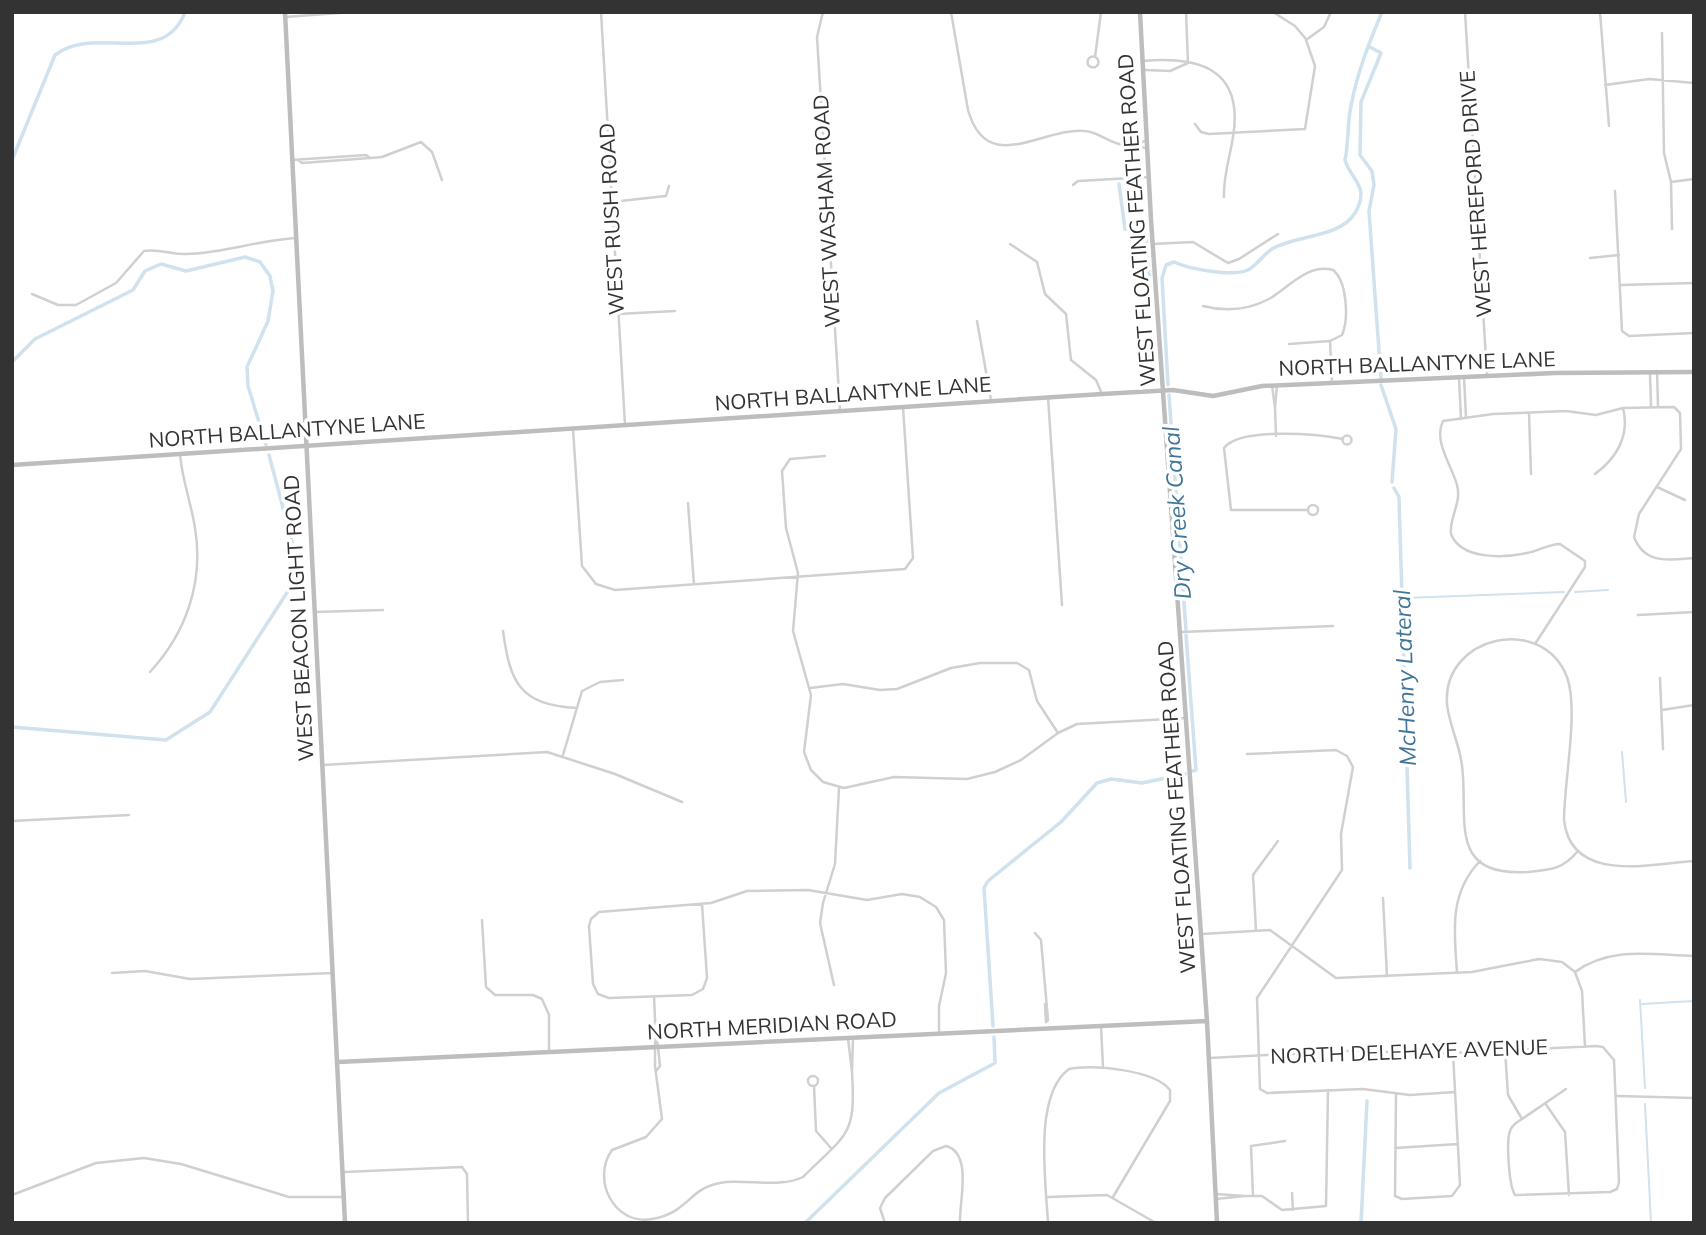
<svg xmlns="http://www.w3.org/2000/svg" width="1706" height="1235" viewBox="0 0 1706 1235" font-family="Mulish,sans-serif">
<rect width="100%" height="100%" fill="#fff"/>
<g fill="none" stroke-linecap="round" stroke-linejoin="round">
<!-- stream -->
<path stroke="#cfe2ee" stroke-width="2" d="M1575,592L1608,590
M1403,598L1564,592
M1622,752L1626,802
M1640,1000L1645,1088
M1642,1004L1694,1001
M1645,1104L1651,1223"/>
<!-- canal -->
<path stroke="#cfe2ee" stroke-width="3.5" d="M1368,46L1381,53L1361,102L1360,155L1372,171L1374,185L1369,211L1381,379
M12,160L55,55C95,24 164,69 185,12
M1119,184L1125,229L1142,232L1146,238L1149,276
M12,362L35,339L133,290L145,271L161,264L186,271L245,257L260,262L270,276L273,291L268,321L247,367L248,386L266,445
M1168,385L1162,278L1166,265L1174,262C1189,269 1232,277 1248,270C1257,265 1264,254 1272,249C1295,235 1340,238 1355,213C1371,186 1350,179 1345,160C1349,142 1347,124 1351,106C1357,73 1369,43 1382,12
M1381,385L1396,429L1392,482
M1169,395L1186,630
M1394,488L1399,497L1410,868
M1186,635L1196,770L1193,771
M12,727L166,740L210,712L290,588L296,567L294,549L269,455
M993,1026L984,888L988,881L1061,822L1097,783L1111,779L1142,783L1185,774
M805,1223L939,1093L995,1063L994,1037
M1361,1223L1367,1101"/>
<!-- street -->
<path stroke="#d0d0d0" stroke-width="2.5" d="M601,12L625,425
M823,12L817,37L840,410
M891,12L898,13
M951,12L968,110C987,177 1042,127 1085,131C1100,132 1111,145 1126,145
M1186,12L1188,63
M1273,12L1295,26L1306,39
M1465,12L1487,376
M1600,12L1609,126
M285,17L353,12
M1662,33L1664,153L1671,182L1672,229
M1087.5 62a5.5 5.5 0 1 1 11 0a5.5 5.5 0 1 1-11 0Z
M1095,57L1101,12
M1143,61C1201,56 1244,70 1233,137C1230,157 1223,177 1224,197
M1145,70L1170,71L1188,63
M1605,85L1649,79L1694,83
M1195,124L1201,132L1209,134L1305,129L1315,66L1306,40L1324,27L1331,12
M1146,141L1126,145L1146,148
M371,158L382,157L421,142L432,152L442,180
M292,160L366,155L370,158L302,163L298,160
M1671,182L1694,179
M1073,185L1078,181L1149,177
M1615,191L1622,331L1629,336L1694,333
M611,202L666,196L669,186
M1010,244L1037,262L1045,294L1066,314L1071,360L1096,380L1102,394
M1152,244L1193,242L1228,263L1239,259L1278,234
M1590,258L1619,255
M1621,285L1694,283
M32,294L58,305H76L116,283L144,251C159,248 172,255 187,254C224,253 259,240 296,238
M1203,306C1226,312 1248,310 1269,299C1288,288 1308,263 1333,270C1347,281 1349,319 1342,335L1330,341L1289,344
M618,314L675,311
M977,321L991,400
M1330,341L1332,383
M1657,371L1658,406
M1650,374L1651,406
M1459,377L1461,419
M1464,377L1466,418
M1272,385L1275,408L1277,385
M1048,397L1062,605
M1275,408L1276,436
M1529,413L1531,474
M573,429L582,566L596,584L615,590L905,569L913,558L903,407
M1342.5 440a4.5 4.5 0 1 1 9 0a4.5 4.5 0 1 1-9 0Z
M825,456L790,459L782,471L786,528L798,573L793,631L811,695L804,752L811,770L823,782L844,788L894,777L967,779L995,772L1021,760L1058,733L1077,724L1187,718
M1595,474C1617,458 1630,435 1623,408
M1657,487L1685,500
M688,503L694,584
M1308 510a5 5 0 1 1 10 0a5 5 0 1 1-10 0Z
M1308,510H1231L1224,448C1239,427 1318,434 1343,439
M315,612L383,610
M1638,615L1694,612
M503,631C510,682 519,705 577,708
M1181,632L1333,626
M1535,644L1585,567V561L1560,544C1548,544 1539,551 1527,553C1504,558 1461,560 1451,534C1449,517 1462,503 1457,485C1452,466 1433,441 1443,421L1493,414L1566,411L1596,415L1623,408L1674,407L1680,413L1681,449L1639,514L1634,537C1645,565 1669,560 1694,558
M150,672C186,633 204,582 195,528C191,502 182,480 180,454
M1660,678L1663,749
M810,688L843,684L880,690L897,689L951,668L980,663H1017L1029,670L1037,701L1058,733
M1662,710L1694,705
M1247,754L1336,750L1347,756L1353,767L1341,834L1342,870L1257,998L1260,1089L1267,1093L1363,1089L1410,1095L1455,1092
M563,755L582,691L600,682L623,680
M323,765L547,752L615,774L682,802
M12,821L129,815
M1578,851C1562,870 1550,870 1527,872C1446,877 1469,817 1462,766C1460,745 1449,725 1447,704C1442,636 1542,613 1567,677C1579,710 1564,782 1564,820C1571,884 1650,864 1694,861
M1383,898L1387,976
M702,904L707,978L703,989L692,995L609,998L598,994L593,984L589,926L591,919L599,912L711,903L747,891L808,890L867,900L902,894L920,897L936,907L944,920L946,973L939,1006V1034
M482,920L486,987L495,995H533L542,999L549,1015V1052
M1256,931L1253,875L1278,841
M1035,933L1041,940L1048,1020L1046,1022L1045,1004
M1202,934L1270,930L1336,978L1472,972L1539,959L1562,962L1575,972C1611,946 1651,955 1694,956
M1457,972C1454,931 1449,893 1480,861
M1575,972L1582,991L1585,1047
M112,973L145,971L190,979L333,973
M834,985L820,923L823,903L835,864L839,788
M654,996L655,1019
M1101,1026L1103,1067
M848,1038L852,1072L853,1038
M1209,1058L1369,1050L1414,1055L1596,1046L1603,1047L1614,1060L1619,1182L1617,1189L1610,1192L1515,1195C1509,1186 1506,1142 1510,1131C1512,1125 1517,1122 1522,1119L1508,1095L1505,1050
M657,1070L660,1066L655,1019V1066L662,1119L646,1137L612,1150C591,1179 614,1226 652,1219C686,1213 689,1192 712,1185C739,1176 777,1190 803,1177C847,1133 856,1137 852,1072
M808 1081a5 5 0 1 1 10 0a5 5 0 1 1-10 0Z
M814,1086L816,1131L831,1148
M1396,1094L1395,1196L1402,1199L1452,1196L1460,1185L1453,1053
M1617,1096L1694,1098
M1545,1103L1565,1132L1569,1195
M1522,1119L1566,1089
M1395,1148L1458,1144
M344,1172L462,1167L467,1174L468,1223
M1292,1193L1293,1210
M1216,1194L1245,1196L1216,1199
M12,1195L96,1163L144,1158L181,1164L289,1197H342
M1245,1196H1262L1282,1210L1326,1206L1328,1090
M1253,1196L1251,1146L1285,1141
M1048,1197L1107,1195L1156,1223
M885,1223L880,1208L885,1198L933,1151L946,1146C973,1153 959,1202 960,1223
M1048,1223C1046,1183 1033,1095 1069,1069C1092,1064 1155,1070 1170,1090V1101L1113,1197"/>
<!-- secondary -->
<path stroke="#bdbdbd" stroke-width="4.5" d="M285,12L345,1223
M1140,12L1151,220L1207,1021L1217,1223
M12,465L1102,394L1173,390L1213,396L1262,386L1555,373L1694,372
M338,1062L1207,1021"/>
</g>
<g text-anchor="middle" stroke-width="7" stroke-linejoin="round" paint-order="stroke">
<!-- street labels -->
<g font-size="21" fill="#333" stroke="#fff">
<text transform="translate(1476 194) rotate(-94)" y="7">WEST HEREFORD DRIVE</text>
<text transform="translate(827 211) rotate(-93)" y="7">WEST WASHAM ROAD</text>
<text transform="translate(612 219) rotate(-93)" y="7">WEST RUSH ROAD</text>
<text transform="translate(1137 220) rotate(-94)" y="7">WEST FLOATING FEATHER ROAD</text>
<text transform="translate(1417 364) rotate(-2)" y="7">NORTH BALLANTYNE LANE</text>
<text transform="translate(853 394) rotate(-4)" y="7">NORTH BALLANTYNE LANE</text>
<text transform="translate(287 431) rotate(-4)" y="7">NORTH BALLANTYNE LANE</text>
<text transform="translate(299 618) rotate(-93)" y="7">WEST BEACON LIGHT ROAD</text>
<text transform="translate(1177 807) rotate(-94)" y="7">WEST FLOATING FEATHER ROAD</text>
<text transform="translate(772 1026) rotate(-3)" y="7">NORTH MERIDIAN ROAD</text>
<text transform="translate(1409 1052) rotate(-2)" y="7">NORTH DELEHAYE AVENUE</text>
</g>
<!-- water labels -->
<g font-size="23" font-style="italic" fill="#3f7597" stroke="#fff">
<text transform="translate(1177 513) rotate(-94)" y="8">Dry Creek Canal</text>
<text transform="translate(1405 678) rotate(-92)" y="8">McHenry Lateral</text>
</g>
</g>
<!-- border -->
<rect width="1706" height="1235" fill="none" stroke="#333333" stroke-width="28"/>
</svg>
